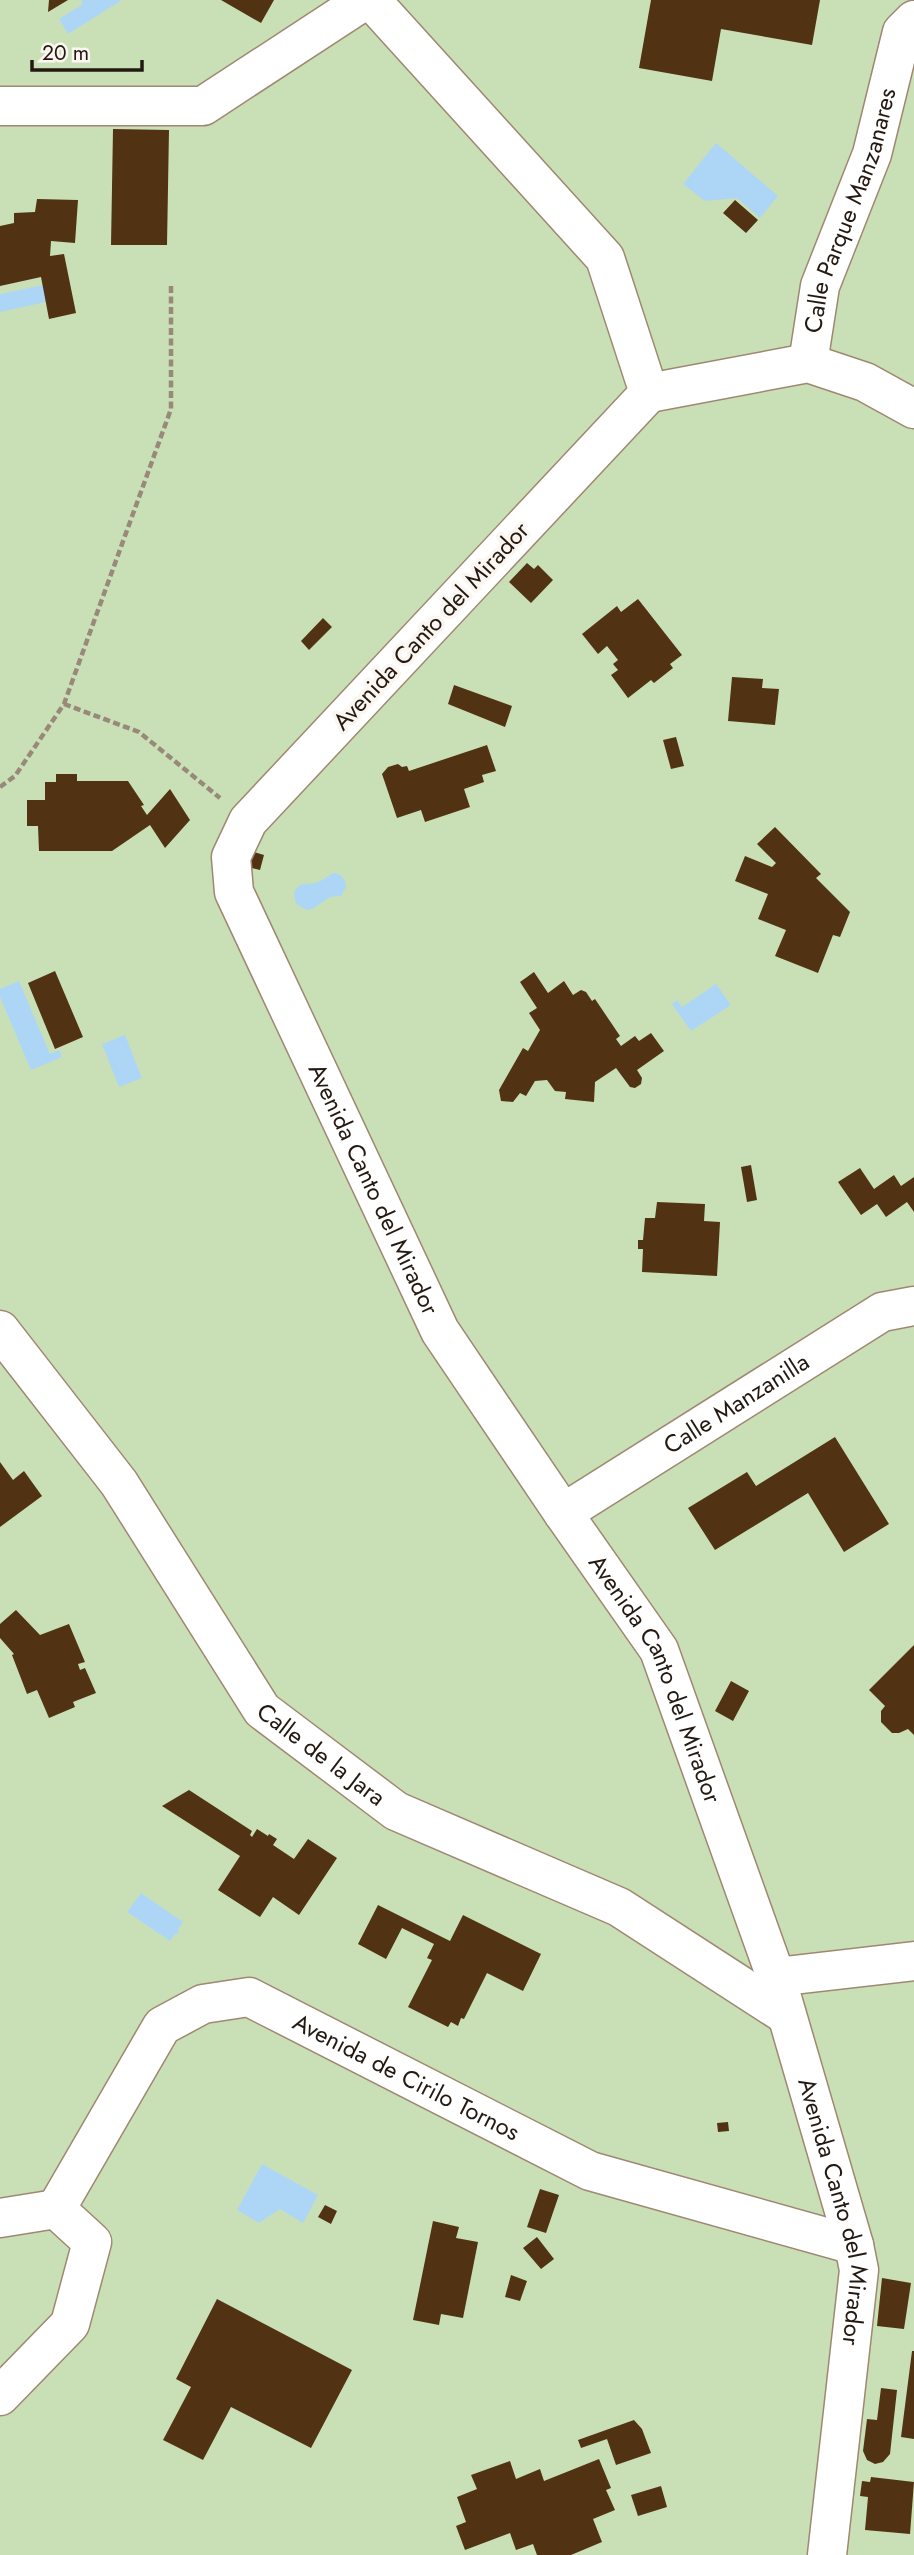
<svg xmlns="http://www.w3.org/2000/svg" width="914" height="2555" viewBox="0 0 914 2555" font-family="Jost,sans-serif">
<rect width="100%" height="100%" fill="#fbe5d3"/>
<!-- green -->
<path fill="#c9e0b7" d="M0,0H914V2555H0Z"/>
<!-- water -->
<path fill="#add6f6" d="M81,0H122L68,34L59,19L83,4Z
M716,143L778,196L760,218L737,198L705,201L683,184Z
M43,285L46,302L0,312V294Z
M333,873C341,873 346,879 346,887L341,896L330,897L314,908L307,910L296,904L294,893C300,880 307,886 318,882C323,880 328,876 333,873Z
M19,981L50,1054L59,1050L62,1057L31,1070L0,997V989Z
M716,984L731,1005L691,1031L672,1004L677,1000L682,1007Z
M125,1035L142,1078L119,1087L102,1044Z
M141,1893L183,1922L178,1929L179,1933L175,1934L170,1941L127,1912Z
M262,2164L318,2195L303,2223L280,2209L259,2223L237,2210Z"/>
<!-- building -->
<path fill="#513213" d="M49,0H68L48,12Z
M221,0H274L261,23Z
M651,0H820L812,45L721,29L712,81L639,68Z
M113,129L169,130L167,245H111Z
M37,199L78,200L75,243L51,241L50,256L64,254L76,313L49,319L41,277L0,286V226L14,223V213L35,212Z
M735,200L758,220L746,233L723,213Z
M527,563L534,569L538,565L553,580L531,603L509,582Z
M638,599L682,655L670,664L673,668L654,683L651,680L628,698L611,675L618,670L613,664L618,660L607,646L598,654L582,634L617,606L621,612Z
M323,618L332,627L309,650L301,641Z
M732,677L763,679L762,688L779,689L775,725L728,721Z
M454,685L512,706L505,727L448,704Z
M676,737L684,766L671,769L663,740Z
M487,745L496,771L482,775L484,782L464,789L470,807L425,822L421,810L397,818L382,774L388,767L398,764L402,767L407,766L409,771Z
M56,774H77V781H128L144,805L141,806L147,815L170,789L190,820L165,848L150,825L112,851H39L38,826H27V800H45V782H56Z
M775,827L821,874L816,878L850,912L840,937L833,935L818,973L775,956L786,930L758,919L768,894L735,881L745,856L772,867L776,863L757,844Z
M251,851L264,855L260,870L247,867Z
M55,971L83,1037L55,1049L28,983Z
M534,972L548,993L564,981L573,995L581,990L586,992L592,1001L595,999L620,1036L616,1039L621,1046L635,1036L639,1041L651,1033L664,1051L637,1070L642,1078L641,1084L635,1088L630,1087L616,1068L595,1082L594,1102L565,1099L566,1092L555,1091L547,1080L535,1081L526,1096L520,1093L513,1102L501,1101L499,1090L523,1048L528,1051L540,1030L529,1013L537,1008L520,982Z
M751,1165L757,1200L747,1202L741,1167Z
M860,1168L874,1189L894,1175L901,1186L914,1177V1212L907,1202L886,1217L877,1204L861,1215L838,1182Z
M657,1202L705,1204L704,1221L720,1222L717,1276L642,1272L643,1249H638V1240H643L645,1218H655Z
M835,1437L889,1524L844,1552L808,1493L715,1550L688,1508L747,1472L756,1486Z
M0,1462L13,1480L24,1471L42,1496L0,1527Z
M16,1610L40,1635L69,1624L85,1662L78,1664L80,1670L85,1668L96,1693L73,1702L75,1707L49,1718L37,1690L27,1694L12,1655L14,1654L0,1638V1624Z
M914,1645V1735L908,1729L899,1733H892L881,1722V1711L885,1706L869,1690Z
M731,1681L749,1691L733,1721L715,1711Z
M189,1790L252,1831L250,1835L252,1837L257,1829L268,1836L269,1834L277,1839L273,1845L294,1859L308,1839L337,1858L299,1915L273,1897L260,1917L218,1890L240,1856L162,1806Z
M378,1905L450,1941L463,1915L541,1954L523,1991L487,1973L464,2019L461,2018L458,2026L451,2022L448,2027L408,2007L432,1960L427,1958L434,1944L402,1928L386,1959L358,1944Z
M728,2122L729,2131L718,2132L717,2123Z
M540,2189L559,2195L546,2233L527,2227Z
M325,2205L337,2211L331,2224L318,2217Z
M433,2221L459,2227L456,2238L478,2242L463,2318L441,2314L439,2325L413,2320Z
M537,2237L554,2259L541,2269L523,2248Z
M511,2275L527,2281L520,2301L505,2297Z
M882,2278L911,2283L904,2329L877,2326Z
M217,2299L352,2370L311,2448L231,2407L203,2460L163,2440L191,2387L176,2379Z
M912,2351H914V2439L901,2437Z
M881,2388L897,2390L890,2454L883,2462L875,2464L867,2460L863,2451L867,2419L877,2420Z
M634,2420L642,2429L651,2453L616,2465L607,2439L581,2448L578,2440Z
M599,2459L611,2488L606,2490L615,2510L593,2519L602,2542L571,2555H537L533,2544L516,2550L510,2533L465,2550L456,2526L466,2522L457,2497L477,2489L471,2475L510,2461L516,2479L540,2469L544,2481Z
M871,2477L914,2482L910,2534L865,2530L868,2497L860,2496L862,2481L870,2482Z
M661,2486L667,2507L638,2516L631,2495Z"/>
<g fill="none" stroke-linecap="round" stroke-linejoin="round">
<!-- minor casing -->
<g stroke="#a08772" stroke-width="41">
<g id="minor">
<path id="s1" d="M371,0L605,258L649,393L248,821L231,857L234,892L440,1331L563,1513L659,1650L776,1977L854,2245L859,2270L827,2555"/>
<path d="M0,106H203L365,0"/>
<path id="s2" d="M808,363L820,286L872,154L902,32L914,20"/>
<path d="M649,393L808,363L865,382L914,409"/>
<path id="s3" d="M0,1330L119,1483L262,1710L396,1811L619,1907L786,2015"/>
<path id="s4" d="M563,1513L882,1312L914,1306"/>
<path d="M776,1977L914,1961"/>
<path id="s5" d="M56,2209L162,2026L203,2004L249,1997L590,2171L854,2245"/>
<path d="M0,2218L56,2209L92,2242L70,2324L0,2396"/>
</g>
</g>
<!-- path -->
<path stroke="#99897b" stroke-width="4.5" stroke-dasharray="7 3.5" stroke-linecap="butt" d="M64,704L139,732L220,798
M0,787L15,776L64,704L171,409V284"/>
<!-- minor -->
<use href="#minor" stroke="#fff" stroke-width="38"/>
</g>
<g text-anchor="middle" stroke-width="7" stroke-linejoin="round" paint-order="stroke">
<!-- street labels -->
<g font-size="24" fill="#231911" stroke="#fbf6f1">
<text dy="8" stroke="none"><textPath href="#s2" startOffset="159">Calle Parque Manzanares</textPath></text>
<text transform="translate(431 626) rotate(-47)" y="8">Avenida Canto del Mirador</text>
<text dy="8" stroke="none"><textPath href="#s1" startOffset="1480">Avenida Canto del Mirador</textPath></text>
<text dy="8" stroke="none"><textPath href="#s4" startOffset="205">Calle Manzanilla</textPath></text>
<text dy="8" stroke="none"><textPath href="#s1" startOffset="2048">Avenida Canto del Mirador</textPath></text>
<text dy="8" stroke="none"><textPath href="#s3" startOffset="536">Calle de la Jara</textPath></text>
<text dy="8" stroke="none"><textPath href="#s5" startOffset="481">Avenida de Cirilo Tornos</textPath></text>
<text dy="8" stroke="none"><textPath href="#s1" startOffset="2614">Avenida Canto del Mirador</textPath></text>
</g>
</g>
<!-- scale -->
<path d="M32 60v10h110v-10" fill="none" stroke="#231911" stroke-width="3.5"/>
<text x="42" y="60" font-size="21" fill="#231911" stroke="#fbf6f1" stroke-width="5" paint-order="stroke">20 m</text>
</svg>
